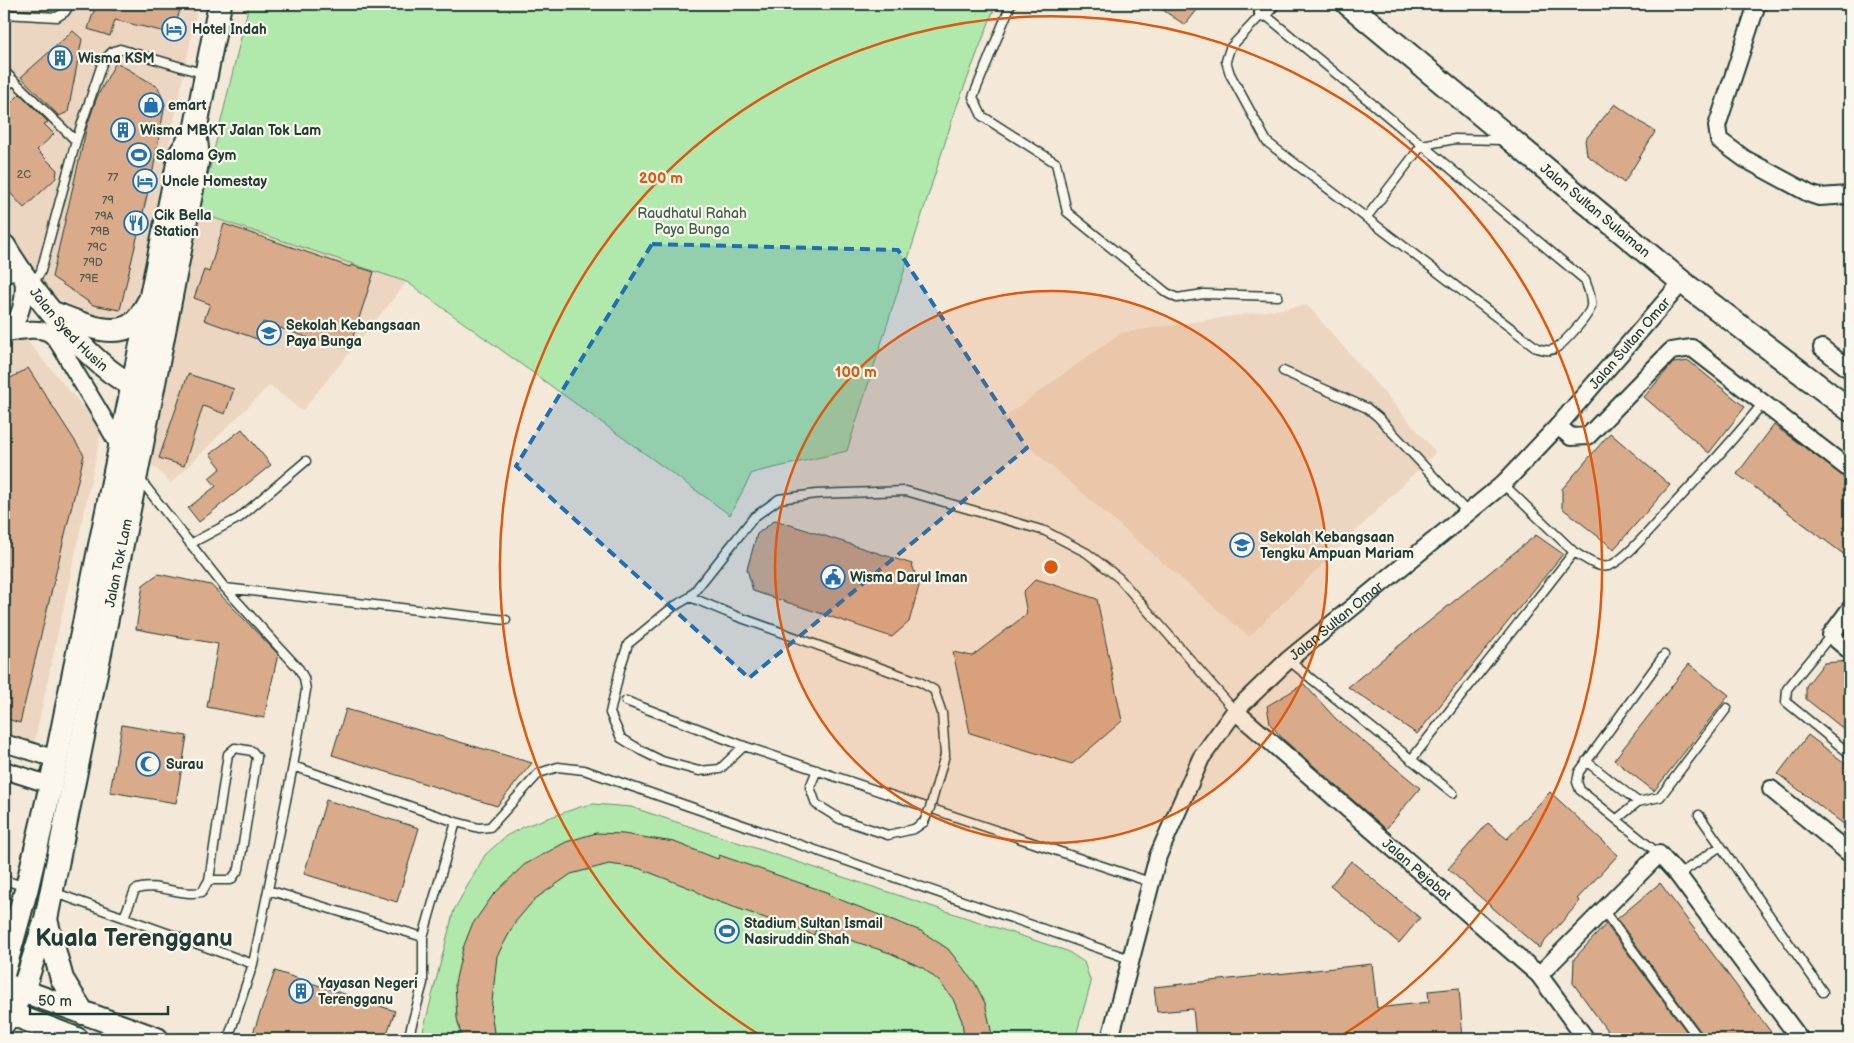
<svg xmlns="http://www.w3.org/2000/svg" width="1854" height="1043" viewBox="0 0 1854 1043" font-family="'Balsamiq Sans',sans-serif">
<rect width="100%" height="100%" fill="#f4e8d8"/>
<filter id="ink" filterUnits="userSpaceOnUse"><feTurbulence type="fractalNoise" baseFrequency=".02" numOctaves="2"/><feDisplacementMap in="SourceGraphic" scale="10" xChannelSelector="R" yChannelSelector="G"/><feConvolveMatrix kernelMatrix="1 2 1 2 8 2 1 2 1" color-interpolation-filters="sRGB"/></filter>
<g filter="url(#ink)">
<!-- built -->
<path fill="#ecd6c1" d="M4,4H198L133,321L94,317L41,290L4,234Z
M199,213L407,282L302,411L270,385L171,483L146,459Z
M1307,305L1436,452L1249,637L999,421L1120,333Z
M21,334L102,429L34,744L4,734V346Z"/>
<!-- green -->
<path fill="#b1e8ab" stroke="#689270" d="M249,4H996L955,111L847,451L752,473L730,515L407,282L199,213Z
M593,804L631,807L1067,951L1084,962L1091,983L1075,1039H421L454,910L485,855L506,836L525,826L580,807Z"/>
<!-- building -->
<path fill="#d9ab8a" stroke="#1f3d34" d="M96,4H181L174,34L115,20L110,36L88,29Z
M1154,4H1202L1185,25Z
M73,31L82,39L68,112L59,116L21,77Z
M116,62L158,87L165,104L153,170L120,310L93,305L52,277L87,126L97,97Z
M20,94L48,122L44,124L54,134L37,150L57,170L56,178L24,208L4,186V110Z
M1615,104L1655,132L1624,183L1587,155L1585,140Z
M224,224L350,267L351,265L374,272L349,349L317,339V341L263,322L257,339L204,320L210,304L194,298L204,270L209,272Z
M1689,361L1745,407L1709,453L1644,397L1673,363Z
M28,368L84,455L20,723L4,718V382Z
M188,374L234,389L225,414L203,406L184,466L159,458Z
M1774,425L1850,481V559L1737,474Z
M242,429L271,465L199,522L188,508L216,486L209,478L221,468L210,454Z
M1610,433L1670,485L1614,549L1562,508V489Z
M775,520L912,564L919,586L909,622L892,637L753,591L747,569L757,534Z
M1536,535L1563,554L1417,734L1348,687Z
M158,574L211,585L278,654L264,718L207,707L218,644L136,629L143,585Z
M1036,579L1097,599L1122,721L1072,764L970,733L953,652L972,656L1027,614L1023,592Z
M1850,661V734L1806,699V686L1824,663Z
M1689,664L1729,695L1654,791L1614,760Z
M1304,684L1336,719L1420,788L1386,829L1283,739L1270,724L1267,706Z
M346,709L532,763L497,806L332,755Z
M122,725L187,736L176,803L110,792Z
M1808,735L1850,767V829L1778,774Z
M1550,792L1618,855L1577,899L1580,901L1539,948L1448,869L1488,823L1507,839Z
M326,800L419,828L397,902L304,874Z
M596,833L623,834L674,842L718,859L719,855L829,893L828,895L921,931L948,949L975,983L985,1003L993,1039H964L962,1021L953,999L940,982L923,968L890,953L816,929L814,935L705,897L695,890L638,868L609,864L571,874L535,899L516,921L497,956L491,1011L495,1039H462L457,1018L455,983L463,948L472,925L493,895L524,865L566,842Z
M1351,861L1420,918L1399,943L1330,886Z
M1660,883L1776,1039H1705L1704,1036L1617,919Z
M1606,924L1692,1039H1613L1573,983L1574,959Z
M1372,964L1377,1008L1429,1002L1428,991L1459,988L1463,1039H1196L1193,1009L1157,1012L1154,987Z
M275,971L395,1011L385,1039H251Z"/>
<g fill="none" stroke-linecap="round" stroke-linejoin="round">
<!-- lane casing -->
<g stroke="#1f3d34" stroke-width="11">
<path id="lane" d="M1011,4L973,97L982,116L1056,163L1067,212L1167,293L1177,298L1204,294L1278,296
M1263,13L1585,280C1588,288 1592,297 1591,306C1590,315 1564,343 1556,348C1550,352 1544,350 1537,348L1267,142L1230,74L1226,61L1230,48Z
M4,14L57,17L65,12L70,4
M4,71L76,141
M4,89L13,80
M1366,218L1422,145L1455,139L1503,140
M4,280L20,272
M33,284L41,271L76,141L103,61L112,52L120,49L205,74
M1283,371L1367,408L1378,417L1468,513
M139,478L225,588L299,669L304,678L306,690L293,766
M190,544L239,518L306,461
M1574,552C1583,557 1598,569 1608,566C1622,563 1649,531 1659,520C1695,482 1730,444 1763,403
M225,588L506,620
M690,597L736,616L920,682L934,690L942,713L945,755
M1831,635L1787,689L1786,702L1850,754
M1288,660L1453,793
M626,701L744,746L1150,882
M744,746L720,769L699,771L662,761L642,751L621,738L610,713L620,669L628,644L673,607L690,597L754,517L779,499L816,494L906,491L1045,531L1087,553L1119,578L1235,711
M1411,760L1574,552L1503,484
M1586,761L1638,802
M817,770L810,787L816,804L840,819L888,835L914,829L924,822
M1699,815L1823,992
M1617,819L1638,802L1660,797L1727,708
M456,822L479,828L490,827L539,773L558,767L584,770L1130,959
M1659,854L1580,790L1577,782L1579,772L1664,655
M1678,875L1721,846
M4,880L26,887
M268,890L423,937
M53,892L253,964
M1603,910L1699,1039
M124,917L135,890C155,881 180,897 202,892L209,880L228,754L235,748L252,751L257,757L239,869L231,880H209
M228,1039L253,964L293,766L456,822L423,937V983L408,1039"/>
</g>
<!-- street casing -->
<g stroke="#1f3d34" stroke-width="20">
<g id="street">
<path d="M1757,4L1717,126L1719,140L1745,159L1810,194L1819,197L1850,195"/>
<path d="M1263,13L1270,4"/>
<path d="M7,333C20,331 37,327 49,333C58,338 68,360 73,368C89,395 106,421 120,448"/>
<path d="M4,335C21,323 26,296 23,276"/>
<path d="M1822,348L1850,370"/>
<path d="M1558,426L1571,437L1588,436L1671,351L1692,348L1850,470"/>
<path d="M1850,609L1831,635L1850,651"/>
<path id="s1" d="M1235,711L1539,975L1586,1039"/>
<path d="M4,743L56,759"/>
<path d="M4,770L51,785"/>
<path d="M1771,789L1850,854"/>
<path d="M1539,975L1659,854L1678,875L1800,1039"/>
<path id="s2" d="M1112,1039L1111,1035L1158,856L1201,758L1235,711L1288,660L1503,484L1558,426L1682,282"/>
</g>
</g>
<!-- secondary casing -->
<g stroke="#1f3d34" stroke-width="26">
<g id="secondary">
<path id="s3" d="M1348,4L1682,282L1850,410"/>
<path id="s4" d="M4,246C29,288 98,379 146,390"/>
<path d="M56,314C77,322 114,340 134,323C140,318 144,310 148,303"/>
<path d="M46,920L62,979L83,1013"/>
<path d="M4,971L27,887L51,785L180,154L195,131"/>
<path d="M9,986L157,1039"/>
<path d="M4,1005L9,1013L77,1039"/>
<path id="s5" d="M4,1023L23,991L46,919L136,475L198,158L195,131L220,4"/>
</g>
</g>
<!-- lane -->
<use href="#lane" stroke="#fbf7ec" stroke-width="8"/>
<!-- street -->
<use href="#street" stroke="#fbf7ec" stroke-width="16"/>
<!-- secondary -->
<use href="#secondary" stroke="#fbf7ec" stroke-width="22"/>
<!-- lane-bridge casing -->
<g stroke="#1f3d34" stroke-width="11" stroke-linecap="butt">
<path id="lane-bridge" d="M924,822L930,808L945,755"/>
</g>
<!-- lane-bridge -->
<use href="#lane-bridge" stroke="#fbf7ec" stroke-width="8"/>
</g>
</g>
<!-- marked area -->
<path fill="#1f6fb2" fill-opacity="0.2" stroke="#1f6fb2" stroke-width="4" stroke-dasharray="10 6" stroke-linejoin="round" d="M652,244L898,250L1027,448L749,678L516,466Z"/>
<!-- distance rings -->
<circle cx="1051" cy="567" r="276" fill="#de580e" fill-opacity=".12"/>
<g fill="none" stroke="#de580e" stroke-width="2.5">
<circle cx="1051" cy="567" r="276"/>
<path d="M763 1037A551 551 0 1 1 1339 1037"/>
</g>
<!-- icons -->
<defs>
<g id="hotel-ring" transform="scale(1.25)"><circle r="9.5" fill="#fbf7ec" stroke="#1f6fb2" stroke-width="1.5"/><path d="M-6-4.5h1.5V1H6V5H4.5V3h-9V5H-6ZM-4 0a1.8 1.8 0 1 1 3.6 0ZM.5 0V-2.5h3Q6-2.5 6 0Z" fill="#1f6fb2"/></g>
<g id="building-ring" transform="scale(1.25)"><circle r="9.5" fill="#fbf7ec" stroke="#1f6fb2" stroke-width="1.5"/><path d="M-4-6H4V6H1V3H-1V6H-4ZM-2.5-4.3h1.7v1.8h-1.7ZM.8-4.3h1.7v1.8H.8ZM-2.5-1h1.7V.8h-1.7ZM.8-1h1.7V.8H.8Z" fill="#1f6fb2"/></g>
<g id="shop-ring" transform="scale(1.25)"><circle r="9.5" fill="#fbf7ec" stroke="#1f6fb2" stroke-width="1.5"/><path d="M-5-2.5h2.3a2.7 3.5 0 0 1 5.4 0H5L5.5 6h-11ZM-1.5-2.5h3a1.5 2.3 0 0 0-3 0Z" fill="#1f6fb2"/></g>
<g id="stadium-ring" transform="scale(1.25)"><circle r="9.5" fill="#fbf7ec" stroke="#1f6fb2" stroke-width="1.5"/><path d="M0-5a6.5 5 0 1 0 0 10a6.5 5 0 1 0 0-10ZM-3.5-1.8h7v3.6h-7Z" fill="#1f6fb2"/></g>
<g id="restaurant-ring" transform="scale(1.25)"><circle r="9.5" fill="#fbf7ec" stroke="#1f6fb2" stroke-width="1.5"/><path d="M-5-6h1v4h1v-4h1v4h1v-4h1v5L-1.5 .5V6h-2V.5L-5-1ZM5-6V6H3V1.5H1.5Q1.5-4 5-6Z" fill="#1f6fb2"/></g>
<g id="school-ring" transform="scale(1.25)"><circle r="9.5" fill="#fbf7ec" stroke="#1f6fb2" stroke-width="1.5"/><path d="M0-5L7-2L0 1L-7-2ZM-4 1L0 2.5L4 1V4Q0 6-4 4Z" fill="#1f6fb2"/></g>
<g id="civic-ring" transform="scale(1.25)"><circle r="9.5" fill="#fbf7ec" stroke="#1f6fb2" stroke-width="1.5"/><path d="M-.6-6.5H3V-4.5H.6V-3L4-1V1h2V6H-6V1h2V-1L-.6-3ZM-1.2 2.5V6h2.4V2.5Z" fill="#1f6fb2"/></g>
<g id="mosque-ring" transform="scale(1.25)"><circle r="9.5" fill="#fbf7ec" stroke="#1f6fb2" stroke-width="1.5"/><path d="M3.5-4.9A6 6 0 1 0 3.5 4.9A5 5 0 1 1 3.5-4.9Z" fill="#1f6fb2"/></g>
</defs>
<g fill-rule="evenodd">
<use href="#hotel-ring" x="174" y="29"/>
<use href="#building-ring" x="60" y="58"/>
<use href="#shop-ring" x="151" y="105"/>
<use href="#building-ring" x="123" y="130"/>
<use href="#stadium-ring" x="139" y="155"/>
<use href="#hotel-ring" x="145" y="181"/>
<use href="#restaurant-ring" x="136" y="223"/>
<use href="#school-ring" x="269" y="333"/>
<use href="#school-ring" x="1242" y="545"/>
<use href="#civic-ring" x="833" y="577"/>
<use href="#mosque-ring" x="148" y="764"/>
<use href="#stadium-ring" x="727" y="931"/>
<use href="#building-ring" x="301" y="991"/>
</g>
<g text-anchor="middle" stroke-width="4.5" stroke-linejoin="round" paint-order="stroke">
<!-- number labels -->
<g font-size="11" fill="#4e584a">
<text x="24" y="178">2C</text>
<text x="113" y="181">77</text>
<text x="108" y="204">79</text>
<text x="104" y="220">79A</text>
<text x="100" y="235">79B</text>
<text x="97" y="251">79C</text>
<text x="93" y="266">79D</text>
<text x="89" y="282">79E</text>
</g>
<!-- poi labels -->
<g font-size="14" font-weight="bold" fill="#1f3d34" stroke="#fbf7ec" text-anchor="start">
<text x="192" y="34">Hotel Indah</text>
<text x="78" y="63">Wisma KSM</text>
<text x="168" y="110">emart</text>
<text x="140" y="135">Wisma MBKT Jalan Tok Lam</text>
<text x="156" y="160">Saloma Gym</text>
<text x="162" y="186">Uncle Homestay</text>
<text x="154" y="220">Cik Bella<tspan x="154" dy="16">Station</tspan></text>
<text x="286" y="330">Sekolah Kebangsaan<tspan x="286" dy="16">Paya Bunga</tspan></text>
<text x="1260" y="542">Sekolah Kebangsaan<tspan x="1260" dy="16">Tengku Ampuan Mariam</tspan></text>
<text x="850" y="582">Wisma Darul Iman</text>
<text x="166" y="769">Surau</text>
<text x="744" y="928">Stadium Sultan Ismail<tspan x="744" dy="16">Nasiruddin Shah</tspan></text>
<text x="318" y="988">Yayasan Negeri<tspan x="318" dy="16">Terengganu</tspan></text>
</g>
<!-- street labels -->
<g font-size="14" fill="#1f3d34" stroke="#fbf7ec">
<text dy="5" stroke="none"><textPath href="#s3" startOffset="322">Jalan Sultan Sulaiman</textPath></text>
<text dy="5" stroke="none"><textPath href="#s4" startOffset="106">Jalan Syed Husin</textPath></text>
<text dy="5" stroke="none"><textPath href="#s2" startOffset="895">Jalan Sultan Omar</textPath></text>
<text dy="5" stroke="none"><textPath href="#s5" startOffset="476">Jalan Tok Lam</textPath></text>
<text dy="5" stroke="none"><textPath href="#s2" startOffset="490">Jalan Sultan Omar</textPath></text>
<text dy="5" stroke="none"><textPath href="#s1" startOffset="241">Jalan Pejabat</textPath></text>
</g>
<!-- park labels -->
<g font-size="14" fill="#3c5f4c" stroke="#fbf7ec">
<text x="692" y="218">Raudhatul Rahah<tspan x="692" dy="16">Paya Bunga</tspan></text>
</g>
<!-- town labels -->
<g font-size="24" font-weight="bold" fill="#1f3d34" stroke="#fbf7ec">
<text x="134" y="946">Kuala Terengganu</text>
</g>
</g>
<circle cx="1051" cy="567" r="8" fill="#de580e" stroke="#fbf7ec" stroke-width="2.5"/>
<g font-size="15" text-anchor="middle" font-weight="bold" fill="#de580e" stroke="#fbf7ec" stroke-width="4.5" stroke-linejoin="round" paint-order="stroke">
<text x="661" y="183">200 m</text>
<text x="856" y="377">100 m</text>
</g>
<!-- margin -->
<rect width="1854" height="1043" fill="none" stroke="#fbf7ec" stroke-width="20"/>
<rect x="10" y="10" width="1834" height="1023" fill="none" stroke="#1f3d34" stroke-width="2" filter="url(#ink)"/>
<!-- scale -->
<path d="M30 1006v8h138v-8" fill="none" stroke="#1f3d34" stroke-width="2.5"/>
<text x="38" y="1006" font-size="15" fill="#1f3d34" stroke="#fbf7ec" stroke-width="4" paint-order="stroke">50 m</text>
</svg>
